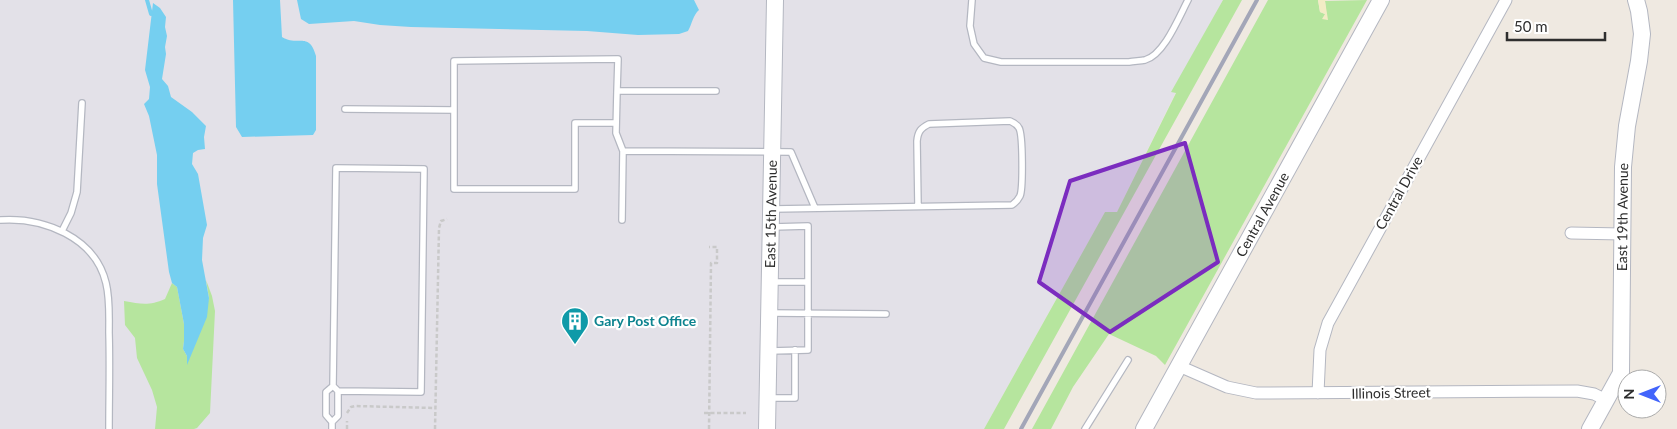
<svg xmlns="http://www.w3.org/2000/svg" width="1677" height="429" viewBox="0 0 1677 429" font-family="Lato,sans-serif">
<rect width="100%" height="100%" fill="#efe9e1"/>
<!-- industrial -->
<path fill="#e3e1e8" d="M0,0H1223L1172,92H1176L1117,212H1105L984,429H0Z"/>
<!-- green -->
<path fill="#b6e59e" d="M1223,0H1242L1004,429H984L1105,212H1117L1176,93L1171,92Z
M1268,0H1318L1320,12L1325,14L1327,20L1325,1L1367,0L1165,365L1156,356L1109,334L1073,387L1051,429H1032Z
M206,280L212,296L215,311L210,413L197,428L194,429H155L157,407L152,390L137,358L135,338L125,325L124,301C141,304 149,306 165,299L172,283L177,287L184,324V341L183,349L187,356V363L209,298Z"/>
<!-- sand -->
<path fill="#f3ecc5" d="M1318,0H1328L1325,1L1328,20L1322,19L1325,14L1320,12Z"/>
<!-- water -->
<path fill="#75cff0" d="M233,0H280L282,37C298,47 309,31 316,56V130L313,135L242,137L236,127Z
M297,0H694L699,10C693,15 692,24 688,31L679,34L638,35L587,31L411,27L380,25L354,21L309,24L301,19Z
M153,3L160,8L166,17L165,27L167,36L165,47L166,54L162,79L168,86L171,97L192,112L206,126L204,137L205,149L198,150L193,153L192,164L198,174L207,225L203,238L202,260L209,298L207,317L187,365V356L183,349L184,341V324L177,287L172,283L169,272L157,184V155L149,116L144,104L149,99L150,87L145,70Z"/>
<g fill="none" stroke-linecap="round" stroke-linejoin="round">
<!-- stream -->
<path stroke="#75cff0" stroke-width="4" d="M147,0L151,14"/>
<!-- lane casing -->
<g stroke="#b4b7c1" stroke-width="8">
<path id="lane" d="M972,0L970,26L974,44L984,58L1001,62H1129C1134,61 1140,61 1145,60C1164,55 1179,17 1188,0
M617,91L616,133L623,151
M345,109L454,110
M616,123H575V189H454V61L618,59L617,91H716
M773,209L1012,205C1015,203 1018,200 1020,196C1023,189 1023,135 1019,128C1017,124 1014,123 1010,121L929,124C921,128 918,131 917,141L918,206
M0,220C43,217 95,237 106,283C110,299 109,317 109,333C110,365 109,397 109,429
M622,220L623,151L791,152L815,208
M62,231L71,213L77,192L82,103
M770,282H808
M771,313L886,314
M770,351L808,350V226L773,227
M770,398H795V350
M332,422L338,416V391
M332,429V422L326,415V392L333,386L336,168L424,169L421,392L338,391L333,386
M1085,429L1128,360"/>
</g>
<!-- street casing -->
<g stroke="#b4b7c1" stroke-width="13">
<path id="street" d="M1571,233L1622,234
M1179,366L1227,387L1256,393L1577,391L1594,394L1606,400
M1318,393L1320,350L1328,323L1506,0"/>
</g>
<!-- secondary casing -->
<g stroke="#b4b7c1" stroke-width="18">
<g id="secondary">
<path id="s1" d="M767,429L775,0"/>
<path id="s2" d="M1144,429L1381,0"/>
<path id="s3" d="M1590,429L1621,373L1623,167L1627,126L1639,61L1642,34L1639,11L1636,0"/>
</g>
</g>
<!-- path -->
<path stroke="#c9c9c9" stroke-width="2.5" stroke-dasharray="4 2.5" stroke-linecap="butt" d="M347,413L351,407L355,406L435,408
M704,413H746
M347,429V421
M435,429L439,228L441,221L447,219
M709,429L711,263H717V247H709"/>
<!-- lane -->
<use href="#lane" stroke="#fff" stroke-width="5.5"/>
<!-- street -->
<use href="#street" stroke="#fff" stroke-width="11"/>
<!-- secondary -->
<use href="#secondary" stroke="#fff" stroke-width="16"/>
<!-- rail -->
<path stroke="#a3a6b8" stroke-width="4" d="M1021,429L1257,0"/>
</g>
<!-- marked area -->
<path fill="#7b2cbf" fill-opacity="0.2" stroke="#7b2cbf" stroke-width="4" stroke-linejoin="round" d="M1185,143L1218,262L1110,332L1039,282L1070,181Z"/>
<!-- icons -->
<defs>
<g id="building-pin" transform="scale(1.4375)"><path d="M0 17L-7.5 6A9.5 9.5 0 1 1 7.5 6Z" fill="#0f9aa8" stroke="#fff"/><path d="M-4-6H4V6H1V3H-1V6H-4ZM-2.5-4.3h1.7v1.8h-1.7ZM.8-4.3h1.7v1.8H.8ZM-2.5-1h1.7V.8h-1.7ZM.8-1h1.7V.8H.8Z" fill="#fff"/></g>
</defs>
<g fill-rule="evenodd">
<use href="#building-pin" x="575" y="321"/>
</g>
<g text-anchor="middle" stroke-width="4.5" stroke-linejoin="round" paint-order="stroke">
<!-- street labels -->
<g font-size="14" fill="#2e2e2e" stroke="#fff">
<text transform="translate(1399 193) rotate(-61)" y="5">Central Drive</text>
<text dy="5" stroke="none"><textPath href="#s1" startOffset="215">East 15th Avenue</textPath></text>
<text dy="5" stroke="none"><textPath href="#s2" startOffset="245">Central Avenue</textPath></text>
<text dy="5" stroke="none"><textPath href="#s3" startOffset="220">East 19th Avenue</textPath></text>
<text transform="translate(1391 393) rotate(-1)" y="5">Illinois Street</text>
</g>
<!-- culture labels -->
<g font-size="14" font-weight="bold" fill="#0d838f" stroke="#fff" text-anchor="start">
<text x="594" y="326">Gary Post Office</text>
</g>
</g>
<!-- north arrow -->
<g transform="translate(1642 394) rotate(270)"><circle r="24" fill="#ffffff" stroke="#ababab"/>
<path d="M0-4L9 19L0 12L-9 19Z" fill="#4264fb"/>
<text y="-8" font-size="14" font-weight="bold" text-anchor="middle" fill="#2e2e2e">N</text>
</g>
<!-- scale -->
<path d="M1507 32v8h98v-8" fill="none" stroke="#2e2e2e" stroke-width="2.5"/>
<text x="1514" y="32" font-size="15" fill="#2e2e2e" stroke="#ffffff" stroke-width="4" paint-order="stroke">50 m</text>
</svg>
